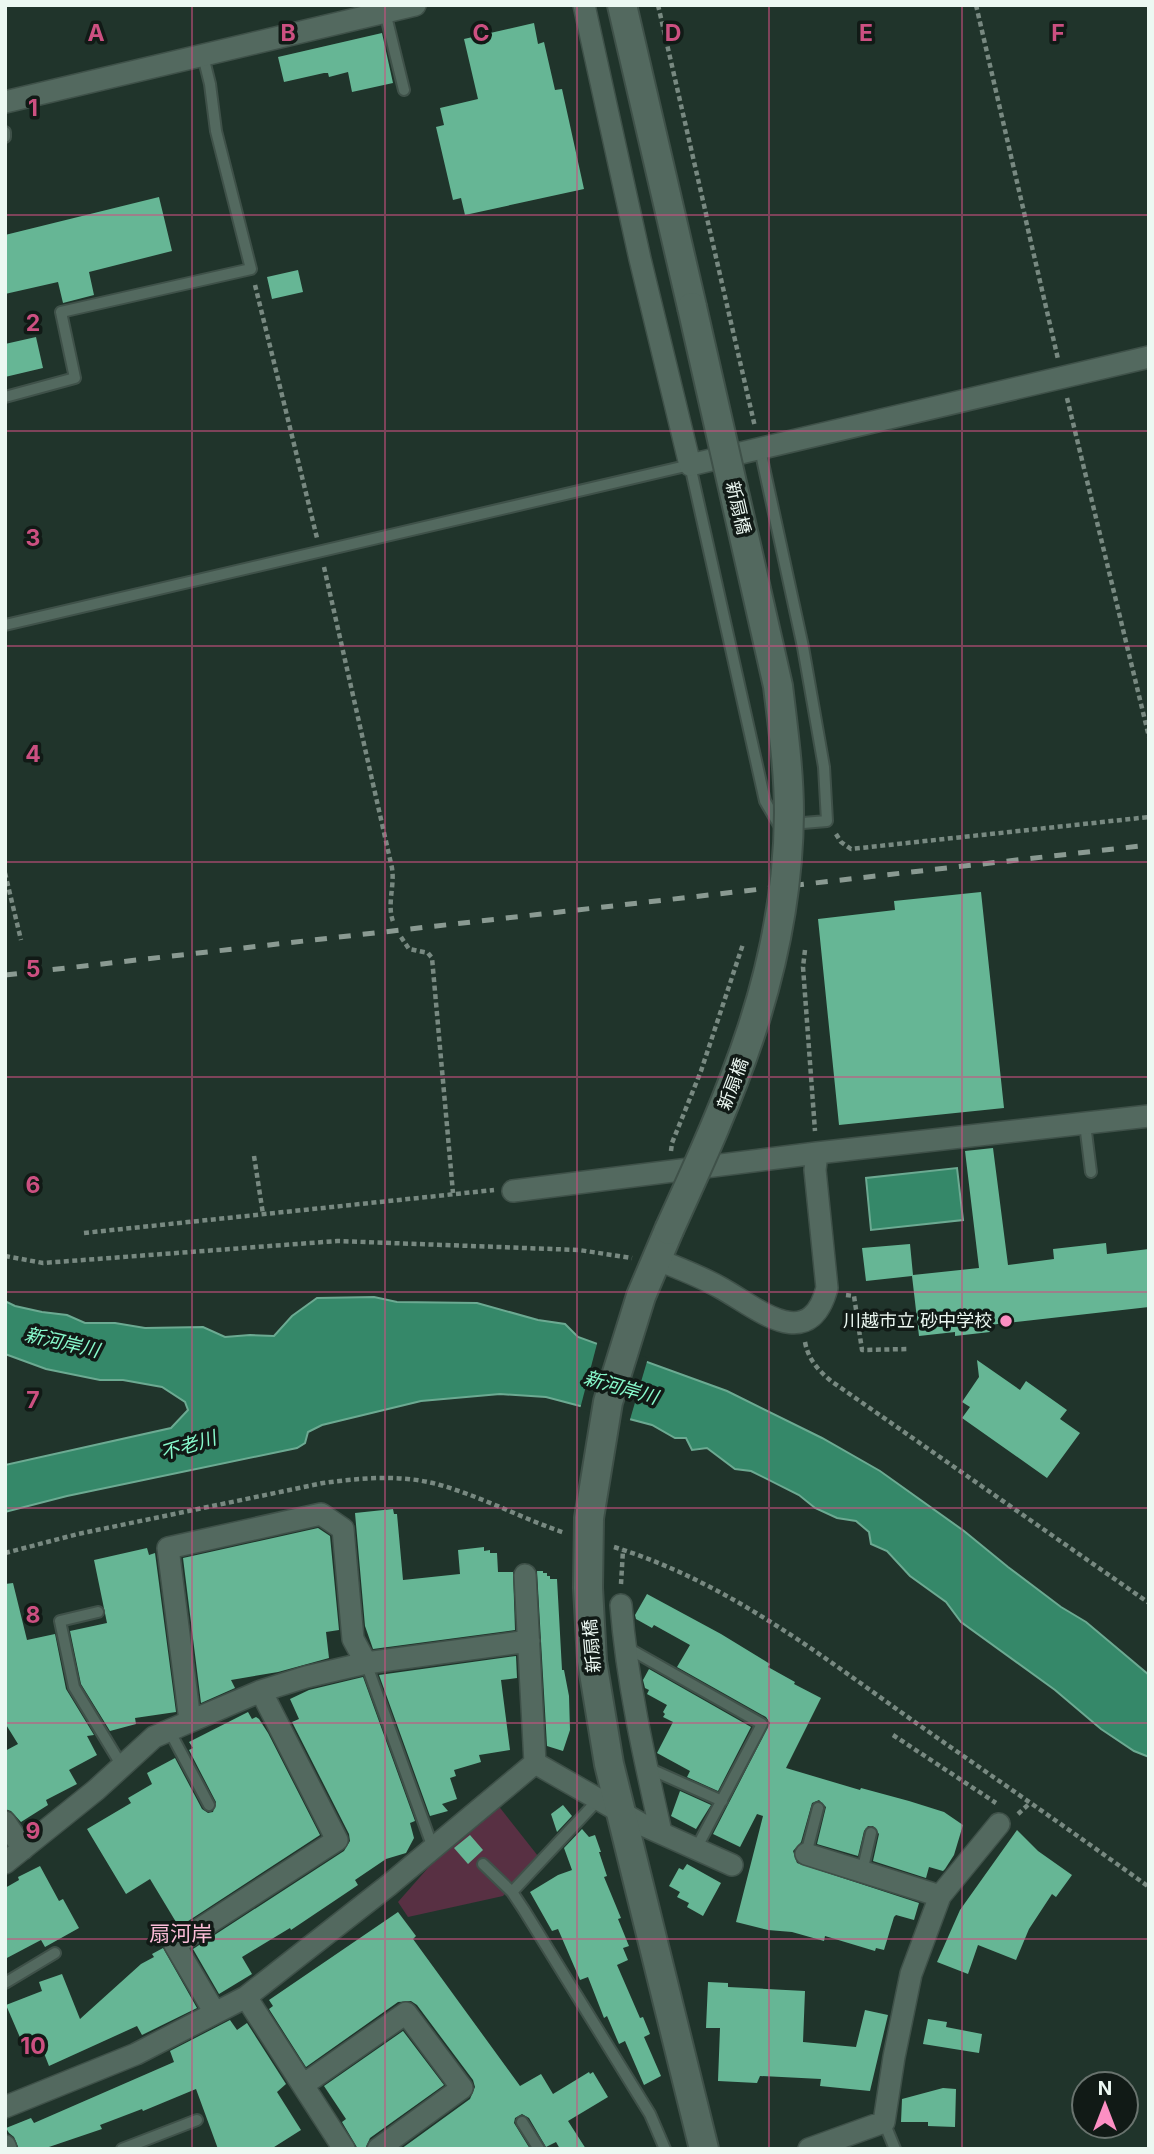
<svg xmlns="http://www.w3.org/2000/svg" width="1154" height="2154" viewBox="0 0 1154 2154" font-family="Inter,'Noto Sans JP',sans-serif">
<rect width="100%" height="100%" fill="#20342b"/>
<!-- green -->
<path fill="#583043" d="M497,1804L538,1856L503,1896L408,1917L398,1902L449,1844Z"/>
<!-- water -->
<path fill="#358869" stroke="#6caa92" stroke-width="2" d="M957,1168L963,1220L871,1230L866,1178Z
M374,1297L397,1302L477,1303L538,1320L565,1324L578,1337L727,1391L822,1438L880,1471L964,1531L1008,1567L1061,1607L1086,1622L1149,1675V1757L1134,1751L1101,1729L1055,1690L961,1622L946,1602L910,1576L887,1551L871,1544L869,1532L856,1521L837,1518L815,1508L799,1495L751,1471L735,1469L707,1448L692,1450L686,1438H675L652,1425L546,1397L500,1394L421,1401L322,1425L308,1432L305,1443L297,1448L67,1496L5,1512V1465L171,1428L188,1410L185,1402L162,1387L123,1380H100L46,1369L5,1354V1301L15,1306L42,1312L67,1315L85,1323H115L145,1328L203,1327L225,1337L250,1335L274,1336L292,1316L317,1298Z"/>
<!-- pier -->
<path fill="#20342b" d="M598,1340L648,1358L629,1423L580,1409Z"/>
<!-- building -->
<path fill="#66b695" d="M534,23L538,44L544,42L555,90L562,89L584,189L465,215L461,198L453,200L436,127L444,125L440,108L478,99L464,39Z
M382,33L393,83L352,92L348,72L329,77L328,73H324L284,82L278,57Z
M159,197L172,251L89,272L94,295L63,303L58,282L5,294V235Z
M298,270L303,292L272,299L267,277Z
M36,337L43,368L5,377V344Z
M981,892L1004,1108L839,1125L818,919L895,910L894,901Z
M993,1148L1008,1265L1054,1259L1053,1249L1106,1243L1107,1254L1149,1249V1307L989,1325L990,1332L955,1336V1332L919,1336L912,1276L866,1281L862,1248L910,1244L913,1275L979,1268L965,1151Z
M977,1360L1020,1390L1026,1381L1067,1410L1060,1419L1080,1433L1047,1478L962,1418L970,1407L962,1402L979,1377Z
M393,1509L394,1514H397L403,1580L460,1574L458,1550L484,1547V1551L490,1550V1553H497L498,1572H513L515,1630L373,1649L365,1626L355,1513Z
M318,1528L330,1536L339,1630L326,1632L329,1658L278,1672L231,1680L235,1688L201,1703L183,1558Z
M147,1548L149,1555L155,1553L176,1712L135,1718L136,1724L110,1731L81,1684L70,1631L107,1623L94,1560Z
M537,1571H543V1573H547V1576H550V1579H557L562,1670H564L569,1696L570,1730L563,1751L547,1746Z
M13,1583L27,1640L55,1634L66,1689L94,1735L87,1736L97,1755L69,1770L77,1784L46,1800L48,1805L21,1822L11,1811L5,1809V1751L18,1744L5,1723V1584Z
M647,1594L721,1634L770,1664L768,1667L795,1682L794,1684L821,1698L786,1768L860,1790L861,1788L909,1801L944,1812L963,1825L954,1855L945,1869L943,1871L929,1867L926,1878L873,1861L879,1834L873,1826H868L864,1831L858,1856L817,1844L826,1807L819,1800L812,1803L801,1842L793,1851L797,1863L919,1903L914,1920L896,1915L894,1917L884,1950L876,1948L875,1951L825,1936L824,1941L792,1932L768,1930L736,1922L763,1816L757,1814L740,1847L713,1834L770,1723L766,1717L677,1667L690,1645L654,1625L652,1628L636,1619L635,1615Z
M516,1656L517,1678L501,1680L510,1750L479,1755L481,1762L454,1770L456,1776L450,1778L457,1799L442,1804L448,1811L430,1816L379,1675Z
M649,1669L751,1727L718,1791L687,1777L690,1771L657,1753L673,1722L663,1717L665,1714L663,1712L667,1705L647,1694L649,1690L645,1688L643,1680Z
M363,1677L415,1821L410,1823L414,1838L406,1853L386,1859L355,1880L358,1885L291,1930L290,1928L242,1957L252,1974L219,1994L193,1949L344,1851L350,1841L349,1834L292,1722L299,1719L290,1699L309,1690Z
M248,1712L252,1719L256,1717L259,1719L268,1733L320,1835L179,1927L150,1879L126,1894L87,1829L131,1803L128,1798L152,1784L147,1773L175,1758L202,1809L208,1813L213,1812L216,1802L189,1750L193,1748L189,1742Z
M680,1791L711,1805L696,1829L671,1816Z
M563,1805L572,1816L557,1832L551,1814Z
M582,1829L589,1837L595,1835L601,1852H599L607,1876L604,1877L621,1918L618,1919L629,1946L623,1948L628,1960L617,1965L640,2018L643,2017L650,2034L644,2037L661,2076L644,2085L625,2041L619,2044L607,2016L604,2018L588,1977L580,1980L558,1929L552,1931L530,1892L558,1875L572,1870L564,1848Z
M1017,1830L1038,1851L1072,1875L1056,1897L1052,1894L1029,1929L1016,1960L978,1945L968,1974L937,1962L960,1910Z
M470,1835L483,1850L468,1864L454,1848Z
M687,1864L721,1883L703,1916L687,1907L689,1903L677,1897L680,1892L669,1886L679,1868L683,1870Z
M40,1866L59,1901L63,1899L79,1928L45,1947L41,1940L5,1959V1888L19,1880L18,1877Z
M398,1912L416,1936L413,1939L520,2086L541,2074L553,2094L589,2072L590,2074L593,2072L608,2097L568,2121L586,2149H560L556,2142L546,2147L529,2118L522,2114L515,2118L514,2123L530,2149H401L470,2099L475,2087L473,2080L417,2005L411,2001L398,2002L306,2067L269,2009L273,2006L269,2000Z
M163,1948L197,2008L142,2035L137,2026L49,2066L40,2043L25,2049L6,2005L42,1991L39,1982L62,1974L80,2019L141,1964L154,1957L152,1954Z
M708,1982L728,1983V1987L805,1991L803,2042L856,2047L865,2010L888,2015L870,2091L820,2086L821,2079L760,2076L757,2083L718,2081L720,2028H706Z
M928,2019L947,2022L946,2027L982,2034L979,2053L923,2044Z
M230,2020L237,2030L247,2023L286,2084L277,2092L301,2130L271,2149H218L196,2089L143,2111L142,2109L100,2125L102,2129L43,2149H19L14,2137L9,2133L6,2128L31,2118L34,2123L174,2062L170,2051Z
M403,2031L444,2085L370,2138L365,2149H358L342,2122L346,2119L324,2086Z
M943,2088L956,2089L955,2127L928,2126V2122H901L902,2099Z"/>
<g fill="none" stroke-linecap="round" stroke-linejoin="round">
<!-- service casing -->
<g stroke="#3f5149" stroke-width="14">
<path id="service" d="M385,12L404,90
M5,132V137
M5,397L75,378L61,312L251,269L216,131L210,84L203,56
M5,625L690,465L765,801L779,825L827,821L824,767L803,647L760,449
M1085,1124L1091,1172
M98,1612L60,1621L74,1687L122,1766
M626,1647L762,1724L696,1849
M366,1663L433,1848
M169,1730L209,1805
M648,1768L722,1801
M806,1854L818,1808
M483,1864L512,1892L524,1910L650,2114L665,2149
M862,1872L871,1833
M512,1892L598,1800
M5,1983L55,1953
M522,2122L539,2149
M884,2122L895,2149
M122,2149L197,2120"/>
</g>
<!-- minor casing -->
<g stroke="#3f5149" stroke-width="24">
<path id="minor" d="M584,5L640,259L690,465L1149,357
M5,102L415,5
M513,1191L817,1153L1149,1116
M656,1259C678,1268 700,1276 721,1288C757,1308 809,1355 827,1288L815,1170L817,1153
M525,1575L535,1763
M621,1605C627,1682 644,1757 661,1832
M190,1721L168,1548L321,1514L343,1529L353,1639L366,1663
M5,1822L23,1849
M806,1854L940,1896
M5,1863L96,1790L154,1737L261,1691L306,1677L366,1663L529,1641
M246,1997L344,2149
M215,2013L175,1945L337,1840L261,1691
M303,2085L406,2013L462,2088L378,2149
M5,2107L136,2054L246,1997L389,1885L535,1763L645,1826L732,1865
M5,2146L6,2149
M809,2149L884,2122L894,2057L911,1974L940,1896L999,1824"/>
</g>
<!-- tertiary casing -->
<g stroke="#3f5149" stroke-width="32">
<path id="tertiary" d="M622,5L692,307
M669,1230L641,1296L608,1402L589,1518L588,1588L592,1661L609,1764L704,2149"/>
</g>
<!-- path -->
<path stroke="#788981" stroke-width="4.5" stroke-dasharray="5 3.5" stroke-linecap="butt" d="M658,5L755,427
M976,5L1058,359
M255,285L317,538
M1067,398L1149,737
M324,567L392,868C395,887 386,906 394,924
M836,834L841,842L851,849L1149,817
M5,873L21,940
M401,937L409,949L428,953L432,958L453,1193
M805,950L803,967L815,1131
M671,1151L672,1143L701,1071L743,944
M254,1156L263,1214
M84,1233L494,1190
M5,1256L43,1263L337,1241L579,1250L632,1258
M846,1295L854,1296L862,1350L907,1349
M805,1342C808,1359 818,1370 831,1381L1149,1603
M614,1547C728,1582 823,1657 919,1725C996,1779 1073,1832 1149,1887
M5,1553L78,1534L323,1483C361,1478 402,1474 440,1485C483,1497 523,1519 565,1533
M621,1584L623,1550
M893,1735L996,1803
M1018,1814L1030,1803"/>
<!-- service -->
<use href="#service" stroke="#53695f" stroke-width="10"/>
<!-- minor -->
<use href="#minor" stroke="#53695f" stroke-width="21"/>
<!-- tertiary -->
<use href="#tertiary" stroke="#53695f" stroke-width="28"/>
<!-- rail -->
<path stroke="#8a9a92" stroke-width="5" stroke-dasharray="12 12" stroke-linecap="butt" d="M5,975L1149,845"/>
<!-- tertiary-bridge casing -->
<g stroke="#3f5149" stroke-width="32" stroke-linecap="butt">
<path id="tertiary-bridge" d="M669,1230C732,1092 788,969 789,813C789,771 783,728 778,686L692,307"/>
</g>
<!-- tertiary-bridge -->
<use href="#tertiary-bridge" stroke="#53695f" stroke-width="28"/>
</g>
<!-- grid -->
<path fill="none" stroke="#cc5081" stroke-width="2" stroke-opacity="0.55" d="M192,5V2149M385,5V2149M577,5V2149M769,5V2149M962,5V2149M5,215H1149M5,431H1149M5,646H1149M5,862H1149M5,1077H1149M5,1292H1149M5,1508H1149M5,1723H1149M5,1939H1149"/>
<!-- markers -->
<circle fill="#fc8fc3" stroke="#111a16" stroke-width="2.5" cx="1006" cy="1321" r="7"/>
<g text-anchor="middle" stroke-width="7" stroke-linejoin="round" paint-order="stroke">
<!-- street labels -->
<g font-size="18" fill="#ecf8f2" stroke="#111a16">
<text transform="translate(738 508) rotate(77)" y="6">新扇橋</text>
<text transform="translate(733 1084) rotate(-69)" y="6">新扇橋</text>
<text transform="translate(592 1646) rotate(-95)" y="6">新扇橋</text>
</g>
<!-- poi labels -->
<g font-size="18" fill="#ecf8f2" stroke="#111a16" text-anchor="end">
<text x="992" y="1327">川越市立 砂中学校</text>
</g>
<!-- water labels -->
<g font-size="19" font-style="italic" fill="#88facc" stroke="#111a16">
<text transform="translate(62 1342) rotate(13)" y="7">新河岸川</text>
<text transform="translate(621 1387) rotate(16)" y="7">新河岸川</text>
<text transform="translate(188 1445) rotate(-17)" y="7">不老川</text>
</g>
<!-- quarter labels -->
<g font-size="21" fill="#fcbdd8" stroke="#111a16">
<text x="181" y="1941">扇河岸</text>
</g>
</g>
<g font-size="23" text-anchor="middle" font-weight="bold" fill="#cc5081" stroke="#111a16" stroke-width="7" stroke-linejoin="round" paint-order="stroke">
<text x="96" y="41">A</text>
<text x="288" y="41">B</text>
<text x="481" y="41">C</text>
<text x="673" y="41">D</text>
<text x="866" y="41">E</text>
<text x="1058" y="41">F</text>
<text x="33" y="116">1</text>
<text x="33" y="331">2</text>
<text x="33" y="546">3</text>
<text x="33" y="762">4</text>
<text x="33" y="977">5</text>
<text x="33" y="1193">6</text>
<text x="33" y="1408">7</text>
<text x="33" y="1623">8</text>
<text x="33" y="1839">9</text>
<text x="33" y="2054">10</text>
</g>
<!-- border -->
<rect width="1154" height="2154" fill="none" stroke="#ecf8f2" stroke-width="14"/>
<!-- north arrow -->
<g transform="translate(1105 2105)"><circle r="33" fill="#111a16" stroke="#69736e" stroke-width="2"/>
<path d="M0-5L12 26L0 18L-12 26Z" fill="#fc8fc3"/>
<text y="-10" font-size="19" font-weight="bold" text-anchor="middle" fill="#ecf8f2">N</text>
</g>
</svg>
